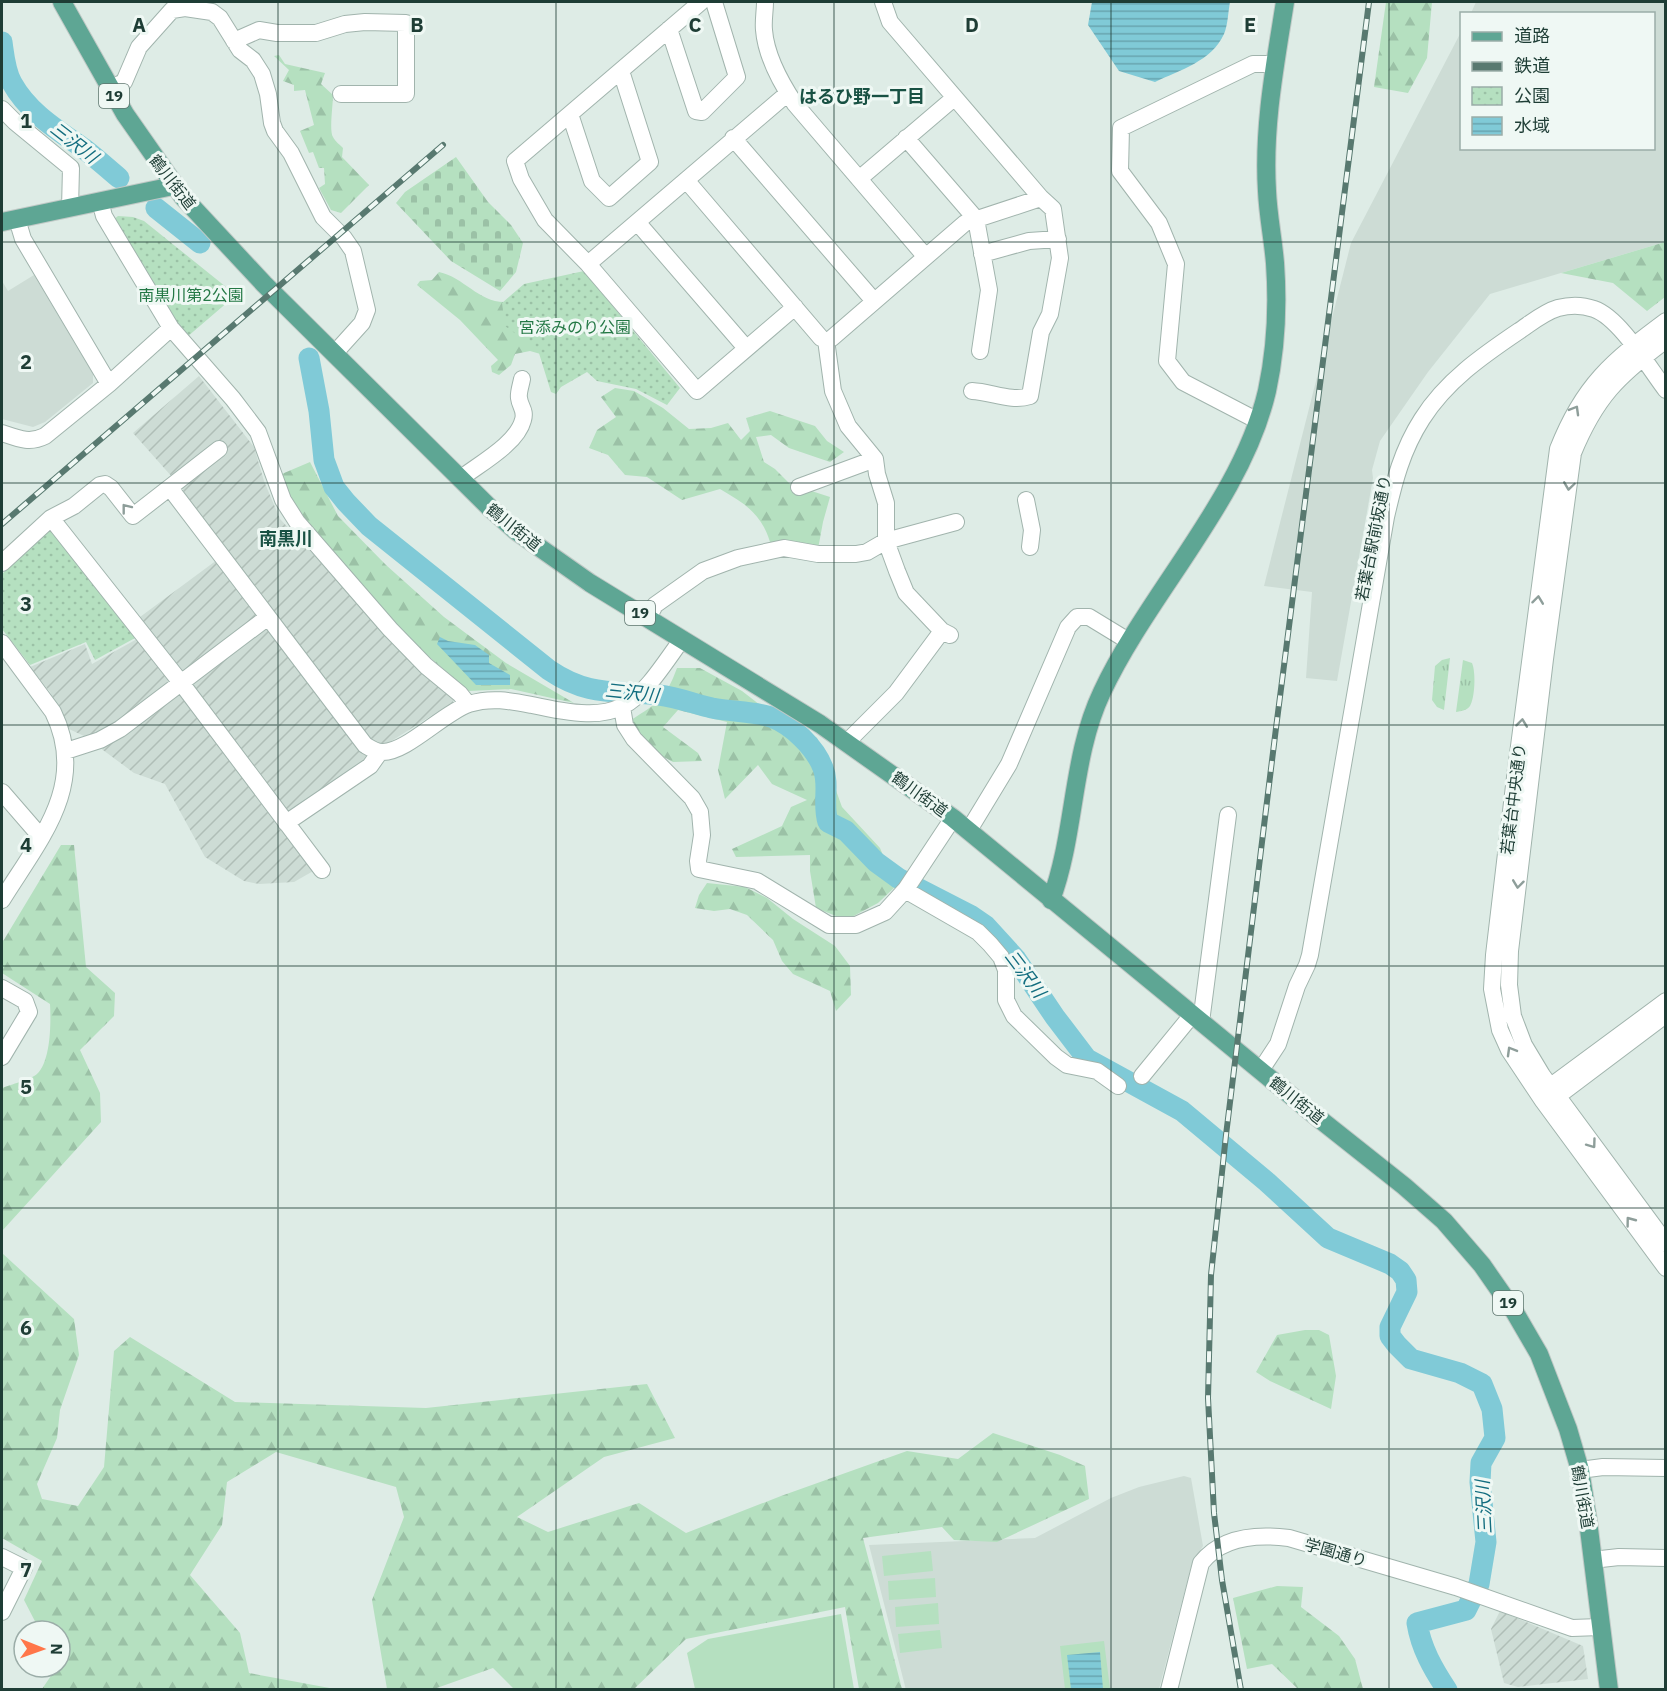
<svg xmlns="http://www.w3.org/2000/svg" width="1667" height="1691" viewBox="0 0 1667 1691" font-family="'IBM Plex Sans','Noto Sans JP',sans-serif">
<defs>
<pattern id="industrial-furrows" width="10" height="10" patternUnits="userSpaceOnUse" patternTransform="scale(1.5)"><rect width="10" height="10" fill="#cddcd5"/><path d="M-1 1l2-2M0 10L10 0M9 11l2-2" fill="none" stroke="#b0beb7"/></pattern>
<pattern id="grass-tufts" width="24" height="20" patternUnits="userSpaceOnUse" patternTransform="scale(1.5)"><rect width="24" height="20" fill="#b5e0c0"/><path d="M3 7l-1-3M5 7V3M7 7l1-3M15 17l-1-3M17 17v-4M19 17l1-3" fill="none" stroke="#9bc1a6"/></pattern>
<pattern id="forest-firs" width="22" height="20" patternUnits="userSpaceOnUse" patternTransform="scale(1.5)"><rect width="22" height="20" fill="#b5e0c0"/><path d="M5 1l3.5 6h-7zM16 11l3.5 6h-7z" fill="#9bc1a6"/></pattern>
<pattern id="cemetery-stones" width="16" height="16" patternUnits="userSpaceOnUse" patternTransform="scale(1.5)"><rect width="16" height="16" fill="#b5e0c0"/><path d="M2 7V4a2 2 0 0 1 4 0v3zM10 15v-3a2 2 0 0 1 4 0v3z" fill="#9bc1a6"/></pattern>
<pattern id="park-dots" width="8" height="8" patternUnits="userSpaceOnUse" patternTransform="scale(1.5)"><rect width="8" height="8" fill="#b5e0c0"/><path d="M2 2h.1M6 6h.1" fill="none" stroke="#9bc1a6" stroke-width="1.8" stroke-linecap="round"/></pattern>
<pattern id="water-rules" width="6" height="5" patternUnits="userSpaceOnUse" patternTransform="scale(1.5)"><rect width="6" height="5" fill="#80cad7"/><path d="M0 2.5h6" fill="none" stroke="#68a5af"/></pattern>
</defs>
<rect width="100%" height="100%" fill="#deece6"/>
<!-- built -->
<path fill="#cddcd5" d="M1476,2H1665V242L1490,294L1428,372L1380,441L1372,470L1373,478L1337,681L1306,678L1312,592L1264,586L1351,243L1461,32L1462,148H1654V14L1471,13Z
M34,275L93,374V383L45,422L33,427L2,419V281L8,291Z
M1184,1476L1191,1478L1203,1546L1192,1563L1159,1689L906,1690L869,1545L1035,1538L1111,1498L1139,1487Z"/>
<!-- industrial -->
<path fill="url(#industrial-furrows)" d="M199,376L254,447L264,481L280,519L401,648L455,696L453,702L393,740L365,764L289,814L315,870L294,882L259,884L244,881L205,857L165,784L134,773L84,736L69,729L50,692L30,667L85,644L92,664L146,634L140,617L225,554L181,487L133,433Z
M1500,1611L1583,1646L1588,1679L1518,1687L1504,1683L1491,1629Z"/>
<!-- grass -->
<path fill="url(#grass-tufts)" d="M1450,658L1444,710L1437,707L1432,700L1435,666L1442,660Z
M1463,660L1472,663C1476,672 1475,698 1470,706C1466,711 1461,711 1456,712Z"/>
<!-- forest -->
<path fill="url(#forest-firs)" d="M1386,2H1432L1427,58L1408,93L1374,87Z
M279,55L285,64L325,73L321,84L333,95C333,105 329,131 333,137C335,141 340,145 343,148L342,157L369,185L341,213L331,210L319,188L325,184L324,168H319L313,152L309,153L300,131L314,125L305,90L294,91V85L283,81L289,70L274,56Z
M1665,242V297L1647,311L1613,283L1561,273Z
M439,272C464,277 480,304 507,302L544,355L530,351L515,354L511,365L499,375L492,372L491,366L498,360L460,320L417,285L420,281L432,280Z
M615,388L634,391L663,408L689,429L711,428L728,423L741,440L750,431L746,418L770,411L815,426L827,441L844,452L830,462L789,448L771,435L756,437L764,462L775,469L790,484L830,497L823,522L818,549L788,542H770C761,513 744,503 720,489L682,500L647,477L625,475L608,455L589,448L597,430L616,417L601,397Z
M310,462L338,516L386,565L444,617L506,663L574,703L511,689L469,691L405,636L305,520L277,476Z
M677,668H700L742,691L782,722L817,738L842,807L880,848L896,886L878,903L846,920L816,908L810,871V855L736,857L732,849L782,826L791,807L807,800L772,784L758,765L725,799L718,770L727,722L678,710L663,727L698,753L702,761L673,762L651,750L631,720C658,703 666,698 677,668Z
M61,845H74L86,967L115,993L114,1016L80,1050L100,1093L101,1122L2,1231V1088C10,1085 31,1079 37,1074C51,1061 51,1022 50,1004L2,973V943Z
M707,883L745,887L767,898L793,919L835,946L850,966L851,995L836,1011L830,991L793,974L782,961L773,940L747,915L730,909L714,911L695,908L699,895Z
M2,1253L74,1319L79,1355L60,1410L57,1438L37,1484L42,1499L78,1506L104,1467L114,1351L130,1337L235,1402L426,1408L647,1384L675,1438L604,1457L517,1517L548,1532L639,1503L686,1533L781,1496L907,1451L958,1459L993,1433L1060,1455L1085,1466L1089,1499L997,1542L954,1540L942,1527L863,1538L902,1689H859L845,1607L686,1639L634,1689H514L493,1668L434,1689H387L372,1600L404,1517L396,1487L276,1452L227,1482L222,1525L190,1575L240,1633L249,1673L335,1689H42L57,1667H60V1631H40L24,1600L42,1561L2,1538Z
M1305,1330H1319L1329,1335L1336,1376L1331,1409L1270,1381L1256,1372L1277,1335Z
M1277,1586L1303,1587L1301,1607L1339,1636L1355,1659L1363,1689H1298L1272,1664L1247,1669L1233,1598Z"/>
<!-- cemetery -->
<path fill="url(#cemetery-stones)" d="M456,157L488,202L511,225L523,243L516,272L500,291L451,261L396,203L405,192Z"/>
<!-- park -->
<path fill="url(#park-dots)" d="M118,216L133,217L144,221L236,295L187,337L177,325L113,220Z
M584,271L680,388L667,405L636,389L597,381L587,372L561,387L556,394L551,392L538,350L505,326L502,303L524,284Z
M54,529L135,638L95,660L86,642L30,665L2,629V574L49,530Z"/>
<!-- pitch -->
<path fill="#b5e0c0" d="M931,1551L933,1571L884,1576L882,1556Z
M935,1578L936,1597L889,1600L888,1581Z
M938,1603L939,1624L896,1627L895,1607Z
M841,1614L854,1689H695L687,1653L708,1639Z
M940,1630L942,1648L900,1653L898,1634Z
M1104,1641L1110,1689H1065L1060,1646Z"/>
<!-- water -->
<path fill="url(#water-rules)" d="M1092,2H1230C1228,12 1228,25 1224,34C1212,61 1180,70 1155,82L1119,71L1088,25Z
M440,637L448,641L475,645L489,655V663L510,675V685H476L437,644Z
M1100,1652L1103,1689H1071L1067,1655Z"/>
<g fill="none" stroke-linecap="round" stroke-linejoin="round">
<!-- river -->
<path stroke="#80cad7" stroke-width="21" d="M2,42C4,56 5,71 12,83C28,112 56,129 83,148C95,157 107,168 119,178
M156,208L200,243
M309,358L319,411L324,460L334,487L346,502L369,526L549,670C589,697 614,690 659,695C676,697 695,704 712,708C731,712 753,711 771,717C792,725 815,747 823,768C830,785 822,804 828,822L846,831L876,862L898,878L970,915L986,926L1016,959L1055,1017L1087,1059L1182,1111L1267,1182L1328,1238L1390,1264L1400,1271L1406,1280L1407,1292L1390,1327V1336L1397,1345L1411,1359L1460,1373L1482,1384L1492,1409L1495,1438L1481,1463L1480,1482L1486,1542L1479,1584L1466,1610L1417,1623C1421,1648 1433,1669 1447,1690"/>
<!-- minor casing -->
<g stroke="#a1b4ad" stroke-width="18">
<path id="minor" d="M701,2L515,161L521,179L545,220L588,264L697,391L795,307
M765,2C765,11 763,21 764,30C766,56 781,83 795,104L925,256
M883,2L890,22L1041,198L1053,209L1060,258L1050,314L1041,332L1030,396C1011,402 992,392 972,391
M669,29L696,111L702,112L737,77L714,2
M234,41L259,30L277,33H316L345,24L365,22L406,23V94H341
M109,89L124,82L139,47L172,10L185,8L212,12L220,18L240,50L253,60L262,74L268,94L272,123L275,131L291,153L323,217L344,238L353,251L367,310L362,323L334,354
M2,109L15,122L71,168L70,208
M570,114L592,181L609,198L650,162L621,71
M733,138L874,301
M906,138L976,219L989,290L980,351
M859,179L954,98
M686,180L821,338L826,340L832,338L965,223L1041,198
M17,219L23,239L109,384
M637,222L746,348
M982,254L1029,241L1058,239
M588,264L788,93
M1666,321C1612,361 1583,385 1558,449L1516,769L1494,955L1492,989L1500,1030L1509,1050L1543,1101L1666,1268
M171,328L233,399L258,432L283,500L297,522L390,629L426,666L460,694L468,704
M826,340L833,391L848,426L875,459L877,474L886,503V541L897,571L906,593L942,631
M1666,340C1618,376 1596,397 1573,453L1545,659L1510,951L1509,985L1513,1016L1524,1045L1542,1075L1666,1243
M1258,421L1183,382L1167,361L1176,264L1159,223L1120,171L1121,128L1253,64H1275
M2,433C17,438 29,444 45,436L109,384L171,328L104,216L100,201
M460,479C479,464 517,444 523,420C526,410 520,407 519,398C518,393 521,385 522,379
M799,487L875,459
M170,488L268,617
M1026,500L1032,530L1030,547
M51,518L182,684L322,870
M2,563L51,518L74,506L100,485L105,484L111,488L133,516L219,449
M648,618L655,605L703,571L738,558L784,548L818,554H856L867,552L886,541L956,522
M2,643L53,712C89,785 39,840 2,900
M622,707L625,725L634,739L692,798L700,812L702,835L698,861L699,869L757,881L829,925H856L885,912L906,889L953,818
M847,742L896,693L942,631L950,635
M66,751L100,740L120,729L268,617L365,745C370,748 376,752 382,752C406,753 443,713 469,704C491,697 511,701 532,705C622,725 632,711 682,639
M2,792L41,837
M286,823L370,766L380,752
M969,830L1009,764L1068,627L1077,617H1089L1130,642
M905,890L978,932L990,944L1001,957L1006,970V1000L1014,1016L1056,1057L1067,1065L1097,1071L1118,1086
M2,988L25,1001L29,1012L2,1057
M1201,1022L1228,815
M1261,1070L1278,1044L1297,986L1307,965L1310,955L1386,517C1394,482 1402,450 1422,419C1446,381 1482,356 1519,331C1531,323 1544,312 1558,308C1569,305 1583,305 1594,309C1620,318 1649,368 1666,390
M1142,1076L1192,1015
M1546,1095L1551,1086L1666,1001
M1549,1099L1559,1095L1664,1016
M1580,1470L1603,1467L1666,1468
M2,1557L24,1568L2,1612
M1592,1560L1619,1557L1666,1558
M1169,1690L1201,1563C1222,1536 1258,1534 1289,1538L1456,1587L1572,1628L1600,1627"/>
</g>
<!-- major casing -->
<g stroke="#c0c9c6" stroke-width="20">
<path id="major" d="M62,2L125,114L183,197L264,284L489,507L516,531L590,583L820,724L953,818L1317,1117L1404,1186L1444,1221L1482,1265L1514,1311L1539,1354L1568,1429L1580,1470L1588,1521L1609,1690
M2,222L173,186
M1051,900C1076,833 1071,757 1102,692C1149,592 1242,499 1267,391C1276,349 1278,305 1275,263C1273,239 1268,215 1267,191C1263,127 1275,65 1285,2"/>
</g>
<!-- minor -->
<use href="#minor" stroke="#fff" stroke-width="16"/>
<!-- major -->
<use href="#major" stroke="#5ea694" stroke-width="18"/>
<!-- rail casing -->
<g stroke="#587970" stroke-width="6">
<path id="rail" d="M2,524L443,145
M1241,1690L1222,1580L1214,1513L1208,1398L1211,1275L1226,1135L1276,728L1369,2"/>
</g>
<!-- rail -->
<use href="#rail" stroke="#eff8f4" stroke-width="4" stroke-dasharray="11" stroke-linecap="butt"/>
</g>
<!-- one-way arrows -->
<defs><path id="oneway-chevron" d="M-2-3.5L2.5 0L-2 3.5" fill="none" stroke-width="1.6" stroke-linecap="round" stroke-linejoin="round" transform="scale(1.5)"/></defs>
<g stroke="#8e9e9a">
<use href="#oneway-chevron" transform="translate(1575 410) rotate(-60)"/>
<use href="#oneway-chevron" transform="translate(1569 486) rotate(98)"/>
<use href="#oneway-chevron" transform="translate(126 508) rotate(-128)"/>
<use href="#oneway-chevron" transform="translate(1538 600) rotate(-83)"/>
<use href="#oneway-chevron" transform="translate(1522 723) rotate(-83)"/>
<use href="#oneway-chevron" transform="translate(1518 884) rotate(97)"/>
<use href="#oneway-chevron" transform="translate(1511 1051) rotate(-120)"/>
<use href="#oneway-chevron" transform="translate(1592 1144) rotate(54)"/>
<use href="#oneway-chevron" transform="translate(1630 1221) rotate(-127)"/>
</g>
<!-- grid -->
<path fill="none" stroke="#1e3d35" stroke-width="1.5" stroke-opacity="0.55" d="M278,2V1690M556,2V1690M834,2V1690M1111,2V1690M1389,2V1690M2,242H1666M2,483H1666M2,725H1666M2,966H1666M2,1208H1666M2,1449H1666"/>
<g text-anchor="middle" stroke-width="6" stroke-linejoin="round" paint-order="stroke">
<!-- shield labels -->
<g fill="#eff8f4" stroke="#5d756e" stroke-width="1.5">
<rect x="99" y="84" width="30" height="24" rx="4.5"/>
<rect x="625" y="601" width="30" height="24" rx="4.5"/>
<rect x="1493" y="1291" width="30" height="24" rx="4.5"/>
</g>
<g font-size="15" font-weight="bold" fill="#1e3d35">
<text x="114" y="101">19</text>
<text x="640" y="618">19</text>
<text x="1508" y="1308">19</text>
</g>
<!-- street labels -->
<g font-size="16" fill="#1e3d35" stroke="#eff8f4">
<text transform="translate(173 182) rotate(52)" y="6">鶴川街道</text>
<text transform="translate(514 527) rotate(39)" y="6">鶴川街道</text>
<text transform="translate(1373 538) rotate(-79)" y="6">若葉台駅前坂通り</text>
<text transform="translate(920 794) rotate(36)" y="6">鶴川街道</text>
<text transform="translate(1513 799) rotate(-83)" y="6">若葉台中央通り</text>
<text transform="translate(1297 1100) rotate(39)" y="6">鶴川街道</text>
<text transform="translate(1583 1497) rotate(80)" y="6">鶴川街道</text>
<text transform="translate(1336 1552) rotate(16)" y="6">学園通り</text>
</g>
<!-- park labels -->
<g font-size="16" fill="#247845" stroke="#eff8f4">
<text x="191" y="301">南黒川第2公園</text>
<text x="575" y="333">宮添みのり公園</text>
</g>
<!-- neighbourhood labels -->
<g font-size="18" font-weight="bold" fill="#185143" stroke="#eff8f4">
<text x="862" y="103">はるひ野一丁目</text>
<text x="286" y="545">南黒川</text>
</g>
<!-- water labels -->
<g font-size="18" font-style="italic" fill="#126d7f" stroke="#eff8f4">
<text transform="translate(74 143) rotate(38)" y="6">三沢川</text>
<text transform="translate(632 693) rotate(6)" y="6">三沢川</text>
<text transform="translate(1025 974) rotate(53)" y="6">三沢川</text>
<text transform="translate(1484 1507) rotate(-93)" y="6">三沢川</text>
</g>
</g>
<g font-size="20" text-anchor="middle" font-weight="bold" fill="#1e3d35" stroke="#eff8f4" stroke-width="6" stroke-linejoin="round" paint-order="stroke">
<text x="139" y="32">A</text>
<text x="417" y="32">B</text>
<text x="695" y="32">C</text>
<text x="972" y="32">D</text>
<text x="1250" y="32">E</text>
<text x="26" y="128">1</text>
<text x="26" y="369">2</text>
<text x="26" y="611">3</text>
<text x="26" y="852">4</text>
<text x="26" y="1094">5</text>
<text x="26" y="1335">6</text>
<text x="26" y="1577">7</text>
</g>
<!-- border -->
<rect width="1667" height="1691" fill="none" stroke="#1e3d35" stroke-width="6"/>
<!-- legend -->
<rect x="1460" y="12" width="195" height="138" fill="#eff8f4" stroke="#9bada8" stroke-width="1.5"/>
<rect x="1472" y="32" width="30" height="9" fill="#5ea694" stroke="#9bada8" stroke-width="1.5"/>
<text x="1514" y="42" font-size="18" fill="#1e3d35">道路</text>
<rect x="1472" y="62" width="30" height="9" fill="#587970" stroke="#9bada8" stroke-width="1.5"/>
<text x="1514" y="72" font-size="18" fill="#1e3d35">鉄道</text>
<rect x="1472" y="87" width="30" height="18" fill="url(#park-dots)" stroke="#9bada8" stroke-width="1.5"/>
<text x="1514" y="102" font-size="18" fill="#1e3d35">公園</text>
<rect x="1472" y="117" width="30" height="18" fill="url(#water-rules)" stroke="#9bada8" stroke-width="1.5"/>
<text x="1514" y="132" font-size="18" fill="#1e3d35">水域</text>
<!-- north arrow -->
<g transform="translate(42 1649) rotate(91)"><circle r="28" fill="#eff8f4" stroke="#9bada8" stroke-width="1.5"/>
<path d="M0-4.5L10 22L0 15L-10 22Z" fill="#ff7649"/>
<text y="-9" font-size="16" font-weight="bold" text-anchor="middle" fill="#1e3d35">N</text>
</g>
</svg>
